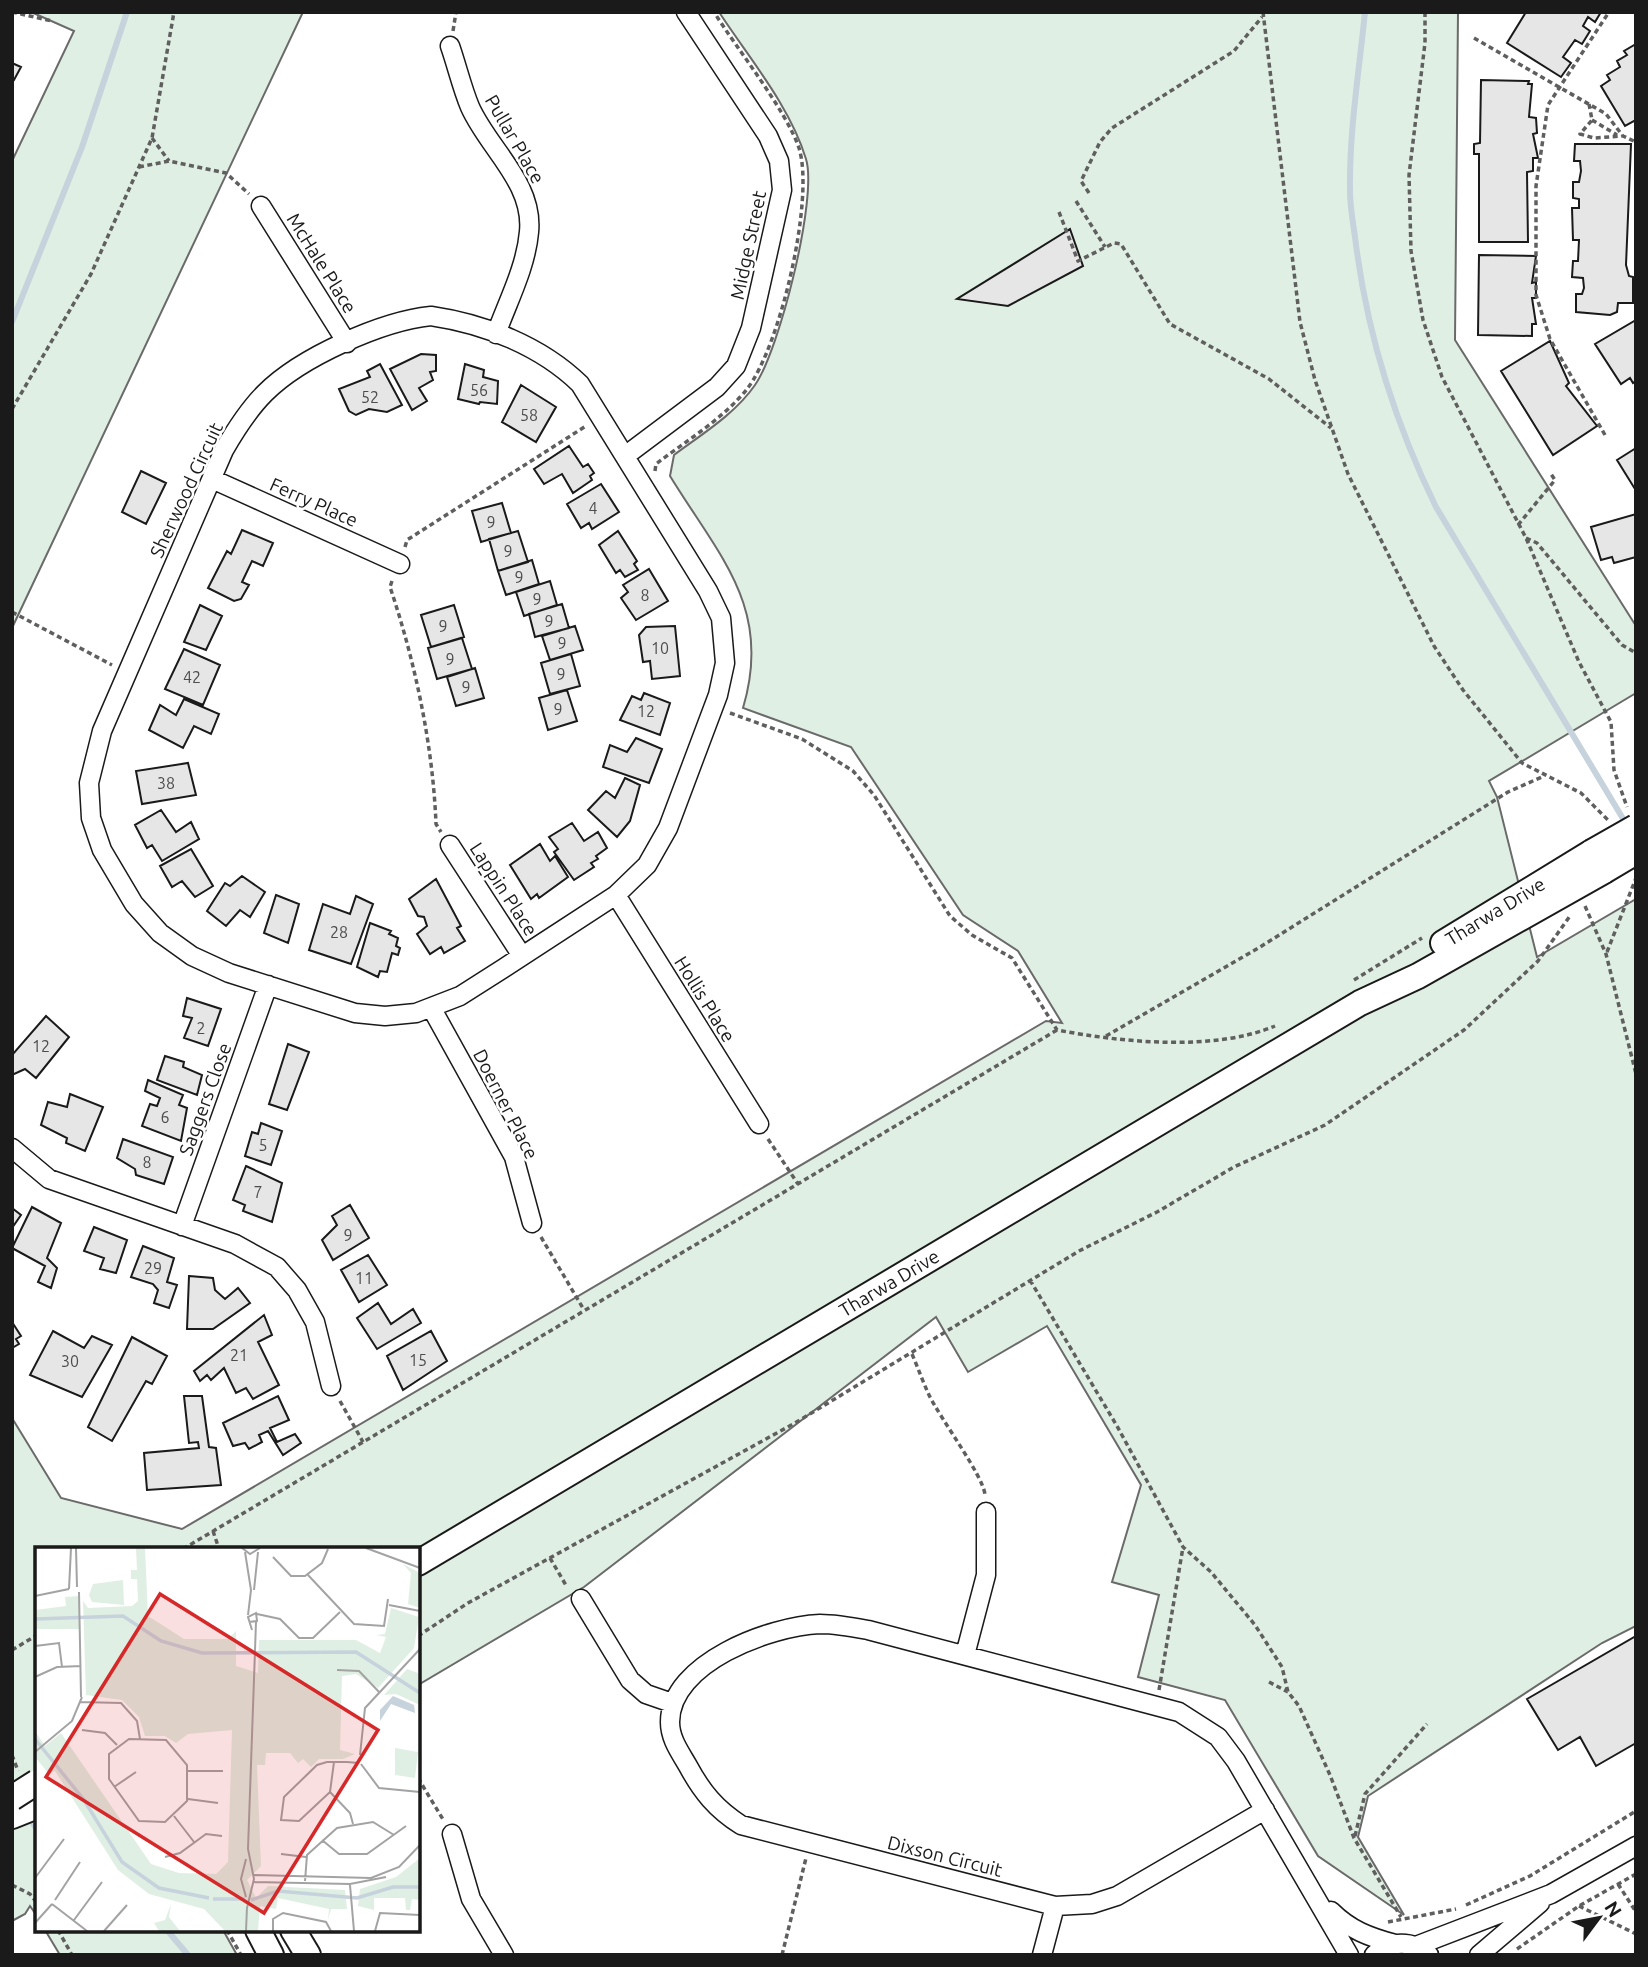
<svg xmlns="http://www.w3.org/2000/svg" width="1648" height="1967" viewBox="0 0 1648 1967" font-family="Ubuntu,sans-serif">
<rect width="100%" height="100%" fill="#fff"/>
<!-- green -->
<path fill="#e0efe3" stroke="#6a6a6a" stroke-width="2" d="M31,12H303L12,628V161L74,31Z
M719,12H1458L1455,340L1636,626V693L1489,781L1497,797L1537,957L1636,899V1626L1602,1643L1368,1796L1358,1837L1404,1915L1318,1856L1225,1700L1138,1677L1159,1595L1112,1582L1141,1485L1047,1326L968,1372L936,1317L584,1587L418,1685V1549H37V1916L30,1906L25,1914L12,1921V1418L61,1498L182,1529L1046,1021L1062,1023L1018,951L963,915L851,747L743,708C773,608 719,556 670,476L674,455C702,434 735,414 755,385C779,351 818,198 806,159C790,106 749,58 719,12Z
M45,1930H223L237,1955H60Z"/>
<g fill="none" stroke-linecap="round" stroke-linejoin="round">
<!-- stream -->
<path stroke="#c6d2dc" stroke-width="6" d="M1365,12C1359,72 1349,132 1350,192C1350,209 1354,227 1356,245C1368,337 1395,423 1436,507L1628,827
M12,322L82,147L127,12
M29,1817L37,1830
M167,1930L188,1955"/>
</g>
<!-- building -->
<path fill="#e6e6e6" stroke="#1a1a1a" stroke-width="2" d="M1526,12H1601L1595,22L1588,17L1583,26L1590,31L1582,44L1575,40L1563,57L1571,63L1561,77L1507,43Z
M1636,44V120L1625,126L1601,86L1610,80L1607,75L1620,67L1617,61L1627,55L1624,51Z
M12,63L21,67L14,80L12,79Z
M1481,80L1529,81L1528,84H1532L1529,117L1536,118L1537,133L1533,134L1538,158H1533V171L1527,172L1528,242H1479V154H1474V144L1480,143Z
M1575,144H1631L1626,265L1629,276L1633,277V303H1618L1617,312L1610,315L1576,312V294H1582L1584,288L1583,278L1572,277L1573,261H1578L1579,240H1573L1572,208H1579V199L1573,198V182H1579L1581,171L1580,161H1574Z
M1070,229L1083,266L1008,306L957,299Z
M1479,255L1536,256L1532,283L1536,282V298H1532L1536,324H1532V336L1478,335Z
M1636,320V381L1633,383L1630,378L1621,384L1595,344Z
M1550,341L1569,383L1566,386L1597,426L1553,455L1501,371Z
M421,354L436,355V371L430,372L433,380L419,388L427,401L412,410L390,369Z
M380,364L402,405L387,412L369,409L356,415L349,411L339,389L370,377L367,371Z
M465,364L484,370L483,377L498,381L497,404L480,402L479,404L458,399Z
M521,385L556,407L536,442L502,422Z
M569,446L583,467L588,464L594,473L590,476L592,480L573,493L562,474L544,484L534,469Z
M1636,448V495L1635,489L1617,460Z
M141,471L166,483L146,524L122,512Z
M601,484L619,512L592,529L589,523L581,528L567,504Z
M502,503L511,533L481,542L472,511Z
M1636,514V557L1614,563L1612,557L1601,560L1591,527Z
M242,530L273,543L263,566L252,561L242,582L249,585L241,599L234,601L208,588L227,551L231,554Z
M518,531L528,562L498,571L489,539Z
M618,531L637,561L634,564L638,570L625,577L620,570L616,573L599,545Z
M532,560L539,584L506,595L498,571Z
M649,569L668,601L636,620L621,598L628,592L623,585Z
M550,581L557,605L524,616L516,592Z
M562,604L569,628L535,637L529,614Z
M200,605L222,616L206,650L184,642Z
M454,605L464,637L431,647L421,615Z
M575,626L583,650L550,660L542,636Z
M675,626L680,676L652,679L650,661L643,662L639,635L646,627Z
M462,638L472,669L437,679L428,648Z
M184,649L220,665L203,705L165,689Z
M571,654L580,686L550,694L541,663Z
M475,668L484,698L456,706L447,677Z
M567,690L577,721L548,730L539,698Z
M644,693L670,703L660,735L620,720L632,696L641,700Z
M184,699L219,714L211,734L194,726L183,748L149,730L160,705L176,715Z
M636,738L662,749L649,783L603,767L610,745L627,752Z
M188,763L196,795L142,804L136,771Z
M625,778L640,785L630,821L617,837L588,810L606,791L615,798Z
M161,810L176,832L191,822L199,839L162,861L152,845L147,848L135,825Z
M572,823L584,841L598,832L607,848L596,856L598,859L591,863L594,867L574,880L554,852L558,849L549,837Z
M540,844L550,861L555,856L568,877L539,898L537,894L531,899L510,865Z
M191,849L213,886L195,897L182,881L172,887L160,866Z
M242,876L265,892L250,917L240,910L226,926L207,911L225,883L230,886Z
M436,879L461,926L457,928L465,941L444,953L441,947L430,954L417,934L427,926L424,917L418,916L409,899Z
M276,895L299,904L288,943L264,933Z
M356,896L373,904L351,964L309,950L323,904L350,914Z
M370,923L391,931L389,934L398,938L396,946L400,948L398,955L392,953L387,972L380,971L378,977L357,967Z
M187,998L221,1009L208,1046L184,1038L192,1018L183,1016Z
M46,1016L69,1037L36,1078L25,1069L12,1075V1055Z
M288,1044L309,1052L287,1110L269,1104Z
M165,1056L184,1062L183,1067L202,1075L197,1095L157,1080Z
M148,1080L183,1095L179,1105L187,1108L181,1141L142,1126L150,1104L157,1106L160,1098L145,1091Z
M70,1094L103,1107L85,1151L66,1143L67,1138L41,1125L48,1102L67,1107Z
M261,1123L282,1131L271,1165L245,1156L252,1132L258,1134Z
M123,1139L173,1157L164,1184L136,1175L135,1169L117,1158Z
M246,1166L282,1183L272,1222L243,1211L245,1205L233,1200Z
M350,1205L369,1238L333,1260L322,1240L337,1225L332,1216Z
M32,1207L61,1223L47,1258L57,1268L51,1288L38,1282L45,1266L12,1248Z
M12,1208L21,1215L12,1228Z
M94,1227L127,1240L116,1273L100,1269L104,1258L84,1251Z
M143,1246L174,1258L167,1282L177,1285L169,1308L154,1303L158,1290L153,1284L131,1277Z
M368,1255L387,1285L359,1302L341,1270Z
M189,1276L213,1278L215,1290L225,1299L238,1288L250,1303L213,1329H187Z
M378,1303L391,1324L413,1309L421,1323L377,1349L357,1318Z
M264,1315L272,1335L258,1342L279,1385L253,1399L246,1388L236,1393L224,1368L211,1380L207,1375L200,1381L194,1371Z
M12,1322L21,1336L16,1339L19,1344L12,1348Z
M53,1331L84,1348L92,1336L112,1345L82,1397L30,1375Z
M431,1331L447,1361L403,1390L387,1356Z
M132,1337L167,1356L152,1384L146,1381L112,1441L88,1427Z
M184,1396H202L209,1447L216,1448L221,1485L147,1490L144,1453L199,1448L198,1442L189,1443Z
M278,1396L289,1420L270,1428L277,1442L295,1434L301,1443L283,1455L268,1431L259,1435L262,1442L249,1449L245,1443L233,1446L223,1423Z
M1636,1636V1743L1596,1766L1580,1737L1558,1750L1527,1699Z"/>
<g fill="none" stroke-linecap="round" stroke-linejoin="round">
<!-- street casing -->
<g stroke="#1a1a1a" stroke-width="21">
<path id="street" d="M450,46C457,66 462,88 470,107C488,148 534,183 529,232C526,267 508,301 496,334
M261,206L347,343
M431,316C485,324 541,346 580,384L708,591L721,618L725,663L718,695L668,828L647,865L616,895L504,968L460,996L416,1013L385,1016L355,1013L229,973L192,956L160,933L134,904L102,850L91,818L89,783L102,731L224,450C236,429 248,410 265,393C301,357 382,321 431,316Z
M625,456L717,387L736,366L751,328L782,190L779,161L768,136L686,12
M212,479L400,564
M450,845L522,956
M616,895L759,1124
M432,1009L514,1157L532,1223
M12,1148L49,1179L235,1244L277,1267L297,1290L315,1322L331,1386
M182,1226L268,985
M581,1599L630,1680L646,1694L672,1703
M965,1655L986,1575V1512
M1265,1810L1117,1896L1092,1904L1055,1906L741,1825C716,1809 702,1792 688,1766C680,1752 670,1739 670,1722C670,1663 770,1626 820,1624C836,1624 852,1627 868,1630L1179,1712L1218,1737L1236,1761L1349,1955
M452,1834L471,1899L504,1955
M1331,1911C1350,1930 1369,1937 1395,1944
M1416,1946L1551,1894L1636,1846
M1042,1955L1055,1906
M1374,1955C1390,1940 1413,1940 1429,1955
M1479,1955L1540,1903"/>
</g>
<!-- secondary casing -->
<g stroke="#1a1a1a" stroke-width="28">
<g id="secondary">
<path id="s1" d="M1443,943L1592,852"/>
<path id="s2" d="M418,1563L1360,1003L1418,976L1604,871"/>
<path d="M12,1816L37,1806"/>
<path d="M258,1930L271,1955"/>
<path d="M293,1930L308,1955"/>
</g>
</g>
<!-- path -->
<path stroke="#5f5f5f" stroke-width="3.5" stroke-dasharray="5 3.5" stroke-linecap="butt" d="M12,12L52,21
M1263,12L1300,322L1315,380L1348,474L1434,646L1463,690L1522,763L1581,793L1608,820
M1425,12V43L1409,175L1411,251L1423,320L1442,377L1526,538L1579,662L1611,722L1614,770L1627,807
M453,31L456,12
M1474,38L1606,114L1623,136L1636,142
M1589,104L1592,120L1580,134L1594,138L1623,136
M1592,120L1617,135
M152,138L169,161
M139,167L169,161L226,173L249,194
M1089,193L1081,181L1100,142L1112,128L1234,51L1262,17
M1076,201L1105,247
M1059,212L1078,261L1114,243L1121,244L1170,324L1269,379L1331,428
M12,409L91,274L152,138L174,12
M1605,435L1550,339L1536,295V186L1548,105L1609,12
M655,471L656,464C686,441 723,419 747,389C780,347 815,199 799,148C786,110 737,49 714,12
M1518,525L1555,480L1551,474
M1526,538L1537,543L1622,645L1636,653
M405,547L407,540L586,426
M392,581L390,587C415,661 433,746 436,824L441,832
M12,612L112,665
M730,713L802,739L853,771L874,795L950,916L972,935L1012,958L1057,1030C1121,1042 1213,1052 1275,1026
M1585,906L1606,954L1636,1074
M1607,952L1636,878
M1354,980L1422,938
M1106,1036L1260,947L1508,792L1544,776
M768,1139L798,1184
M541,1237L584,1310
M1030,1280L1117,1426L1183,1547L1211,1572L1255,1625L1282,1667L1288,1692L1299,1706L1330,1775L1354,1838L1401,1917
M912,1354C918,1368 923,1382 929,1395C940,1418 984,1477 985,1495
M340,1401L363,1442
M213,1531L219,1549
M183,1549L1057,1030
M550,1558L567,1587
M418,1636L468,1603L795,1423L1079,1251L1157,1212L1234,1167L1325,1125L1464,1030L1538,961L1570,916
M12,1650L37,1635
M1269,1682L1288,1692
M12,1684V1731
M1159,1690L1183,1547
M12,1755L18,1771
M418,1778L444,1821
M1355,1836L1365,1794L1427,1724
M1618,1884L1636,1912
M12,1885L30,1894L37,1903
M1466,1905L1530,1876L1636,1811
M1579,1906L1636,1934
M1388,1922L1456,1909
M58,1930L72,1955
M227,1930L241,1955
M1517,1949L1579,1906L1636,1874
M782,1955L806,1858"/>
<!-- street -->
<use href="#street" stroke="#fff" stroke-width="18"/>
<!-- secondary -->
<use href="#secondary" stroke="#fff" stroke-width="24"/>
<!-- secondary-bridge casing -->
<g stroke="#1a1a1a" stroke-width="28" stroke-linecap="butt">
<path id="secondary-bridge" d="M1592,852L1636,827
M1604,871L1636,852
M12,1798L37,1782"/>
</g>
<!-- secondary-bridge -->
<use href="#secondary-bridge" stroke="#fff" stroke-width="24"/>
</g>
<g text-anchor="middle" stroke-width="5" stroke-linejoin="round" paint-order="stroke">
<!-- number labels -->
<g font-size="16" fill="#4d4d4d">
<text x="479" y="396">56</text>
<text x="370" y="403">52</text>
<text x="529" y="421">58</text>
<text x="593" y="514">4</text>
<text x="491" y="528">9</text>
<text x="508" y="557">9</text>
<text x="519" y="583">9</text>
<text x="645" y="601">8</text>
<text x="537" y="605">9</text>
<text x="549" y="627">9</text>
<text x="443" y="632">9</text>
<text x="562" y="649">9</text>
<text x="660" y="654">10</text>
<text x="450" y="665">9</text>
<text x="561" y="680">9</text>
<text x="192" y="683">42</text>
<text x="466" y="693">9</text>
<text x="558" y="715">9</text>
<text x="646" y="717">12</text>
<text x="166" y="789">38</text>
<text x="339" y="938">28</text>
<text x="201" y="1034">2</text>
<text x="41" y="1052">12</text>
<text x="165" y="1123">6</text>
<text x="263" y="1151">5</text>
<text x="147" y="1168">8</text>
<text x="258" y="1198">7</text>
<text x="348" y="1241">9</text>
<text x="153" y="1274">29</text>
<text x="364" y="1284">11</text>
<text x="239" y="1361">21</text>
<text x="418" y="1366">15</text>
<text x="70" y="1367">30</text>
</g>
<!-- street labels -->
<g font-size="19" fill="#1a1a1a" stroke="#fff">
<text transform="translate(515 139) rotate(60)" y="7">Pullar Place</text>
<text transform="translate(748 245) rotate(-78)" y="7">Midge Street</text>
<text transform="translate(322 263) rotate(58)" y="7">McHale Place</text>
<text transform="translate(186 490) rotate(-65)" y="7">Sherwood Circuit</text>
<text transform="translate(314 502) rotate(24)" y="7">Ferry Place</text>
<text transform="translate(504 889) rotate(57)" y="7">Lappin Place</text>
<text dy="7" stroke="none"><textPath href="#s1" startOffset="61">Tharwa Drive</textPath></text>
<text transform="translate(705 999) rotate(58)" y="7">Hollis Place</text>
<text transform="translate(205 1099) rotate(-70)" y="7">Saggers Close</text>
<text transform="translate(506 1104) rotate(63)" y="7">Doerner Place</text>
<text dy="7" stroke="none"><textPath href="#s2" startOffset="548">Tharwa Drive</textPath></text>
<text transform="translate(945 1856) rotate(14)" y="7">Dixson Circuit</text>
</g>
</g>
<!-- overview -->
<g transform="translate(35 1547)">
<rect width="385" height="385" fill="#fff"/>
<path d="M101,1H110L113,69L149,92H193L201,84V119L223,126L224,93H321L345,106L351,90L341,88L350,87L356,61L384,70L379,101L343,141L321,127L307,129L305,203L320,207L308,212H284L276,220L268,212L263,216L255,206H231L230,218H222L226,319L212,333L221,351L233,339L310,343L312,362H296L293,373L294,362L243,351L241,362L225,359L223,384H190L169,362L114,347L83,323L20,224L14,227L0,210V184L10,199L26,186L116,317L144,326L181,327L193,315L197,183L153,187L141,196L130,189H110L104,170L87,153L51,148L48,54L53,61L97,59L103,54L102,32H96V23H102ZM368,17L385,26V61L373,57L376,26ZM88,33L89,58L57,55L54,48L58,37ZM44,49L45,82H0V63L31,59L30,50ZM372,122L383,126L385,158L361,147L349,148ZM360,201L383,205L380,231L360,228ZM385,311V353L377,352L375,363H371L370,351H339V363L323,359L325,342L361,330ZM136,357L134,370L145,384H124L119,376L130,373Z" fill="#e0efe3"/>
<path d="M358,149L379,158L380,166L356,157L345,174V163Z" fill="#c6d2dc"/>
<path fill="none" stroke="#c6d2dc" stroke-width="3.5" d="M0,72L88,69L126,94L167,106L321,105L385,146M0,192L49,253L87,315L124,341L174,351M178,352H210M216,353L243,344L322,351L358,340H385"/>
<path fill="none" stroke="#a3a3a3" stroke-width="2" d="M41,1L42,40M207,1L215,7L225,1M331,1L385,21M210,5L216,43L213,68M238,10L256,29H270L287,16L293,2M273,28L319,77L349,79L353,52M34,42L36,1M219,43L223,5M44,45L46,150M0,49L34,42M354,58L385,64M222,67L245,72L264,91H278L305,65M214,75L222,74L221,66L213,70L217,83M0,99L24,96L27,120M302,123L324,124L345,146M0,130L22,120L46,119M45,155L86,156L102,174L105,192M47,183L70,186L82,198M94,192L131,193L152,218V254L130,275L104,274L74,232V207ZM0,205L37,174L47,150M325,208L330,161L385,102M299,215L295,245L264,274L246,273L249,250L282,218L292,215H312L324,216M326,217L344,241L385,245M153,224H188M79,240L101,225M295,245L315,266L318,277M153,252L183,256M139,269L159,295M287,293L304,307H332L371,279M246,307L271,310M130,310L145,306L171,287L187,289M218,328L336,331L364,320L385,298M0,331L29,292M270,334L272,308L302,281L338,275L359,288M218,335L315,337L351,330M315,338L319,384M211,350L206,332L211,312M20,353L45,315M17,357L52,384M212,361L219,332L213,302L221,75M39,373L67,335M0,376L17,357M69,384L92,358M211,384L212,360M238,384V372L248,366L291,375L296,384M340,384L345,366L385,368"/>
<path fill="#d62828" fill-opacity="0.15" stroke="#d62828" stroke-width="3.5" d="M125,47L343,183L229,366L11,230Z"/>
<rect width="385" height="385" fill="none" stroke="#1a1a1a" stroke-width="3.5"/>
</g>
<!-- border -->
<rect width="1648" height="1967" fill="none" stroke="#1a1a1a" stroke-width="28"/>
<!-- north arrow -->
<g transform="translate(1599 1918) rotate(58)" stroke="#ffffff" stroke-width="5" paint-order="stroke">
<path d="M0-5L12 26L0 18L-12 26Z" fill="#1a1a1a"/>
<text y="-10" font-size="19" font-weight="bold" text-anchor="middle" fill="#1a1a1a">N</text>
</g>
</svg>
